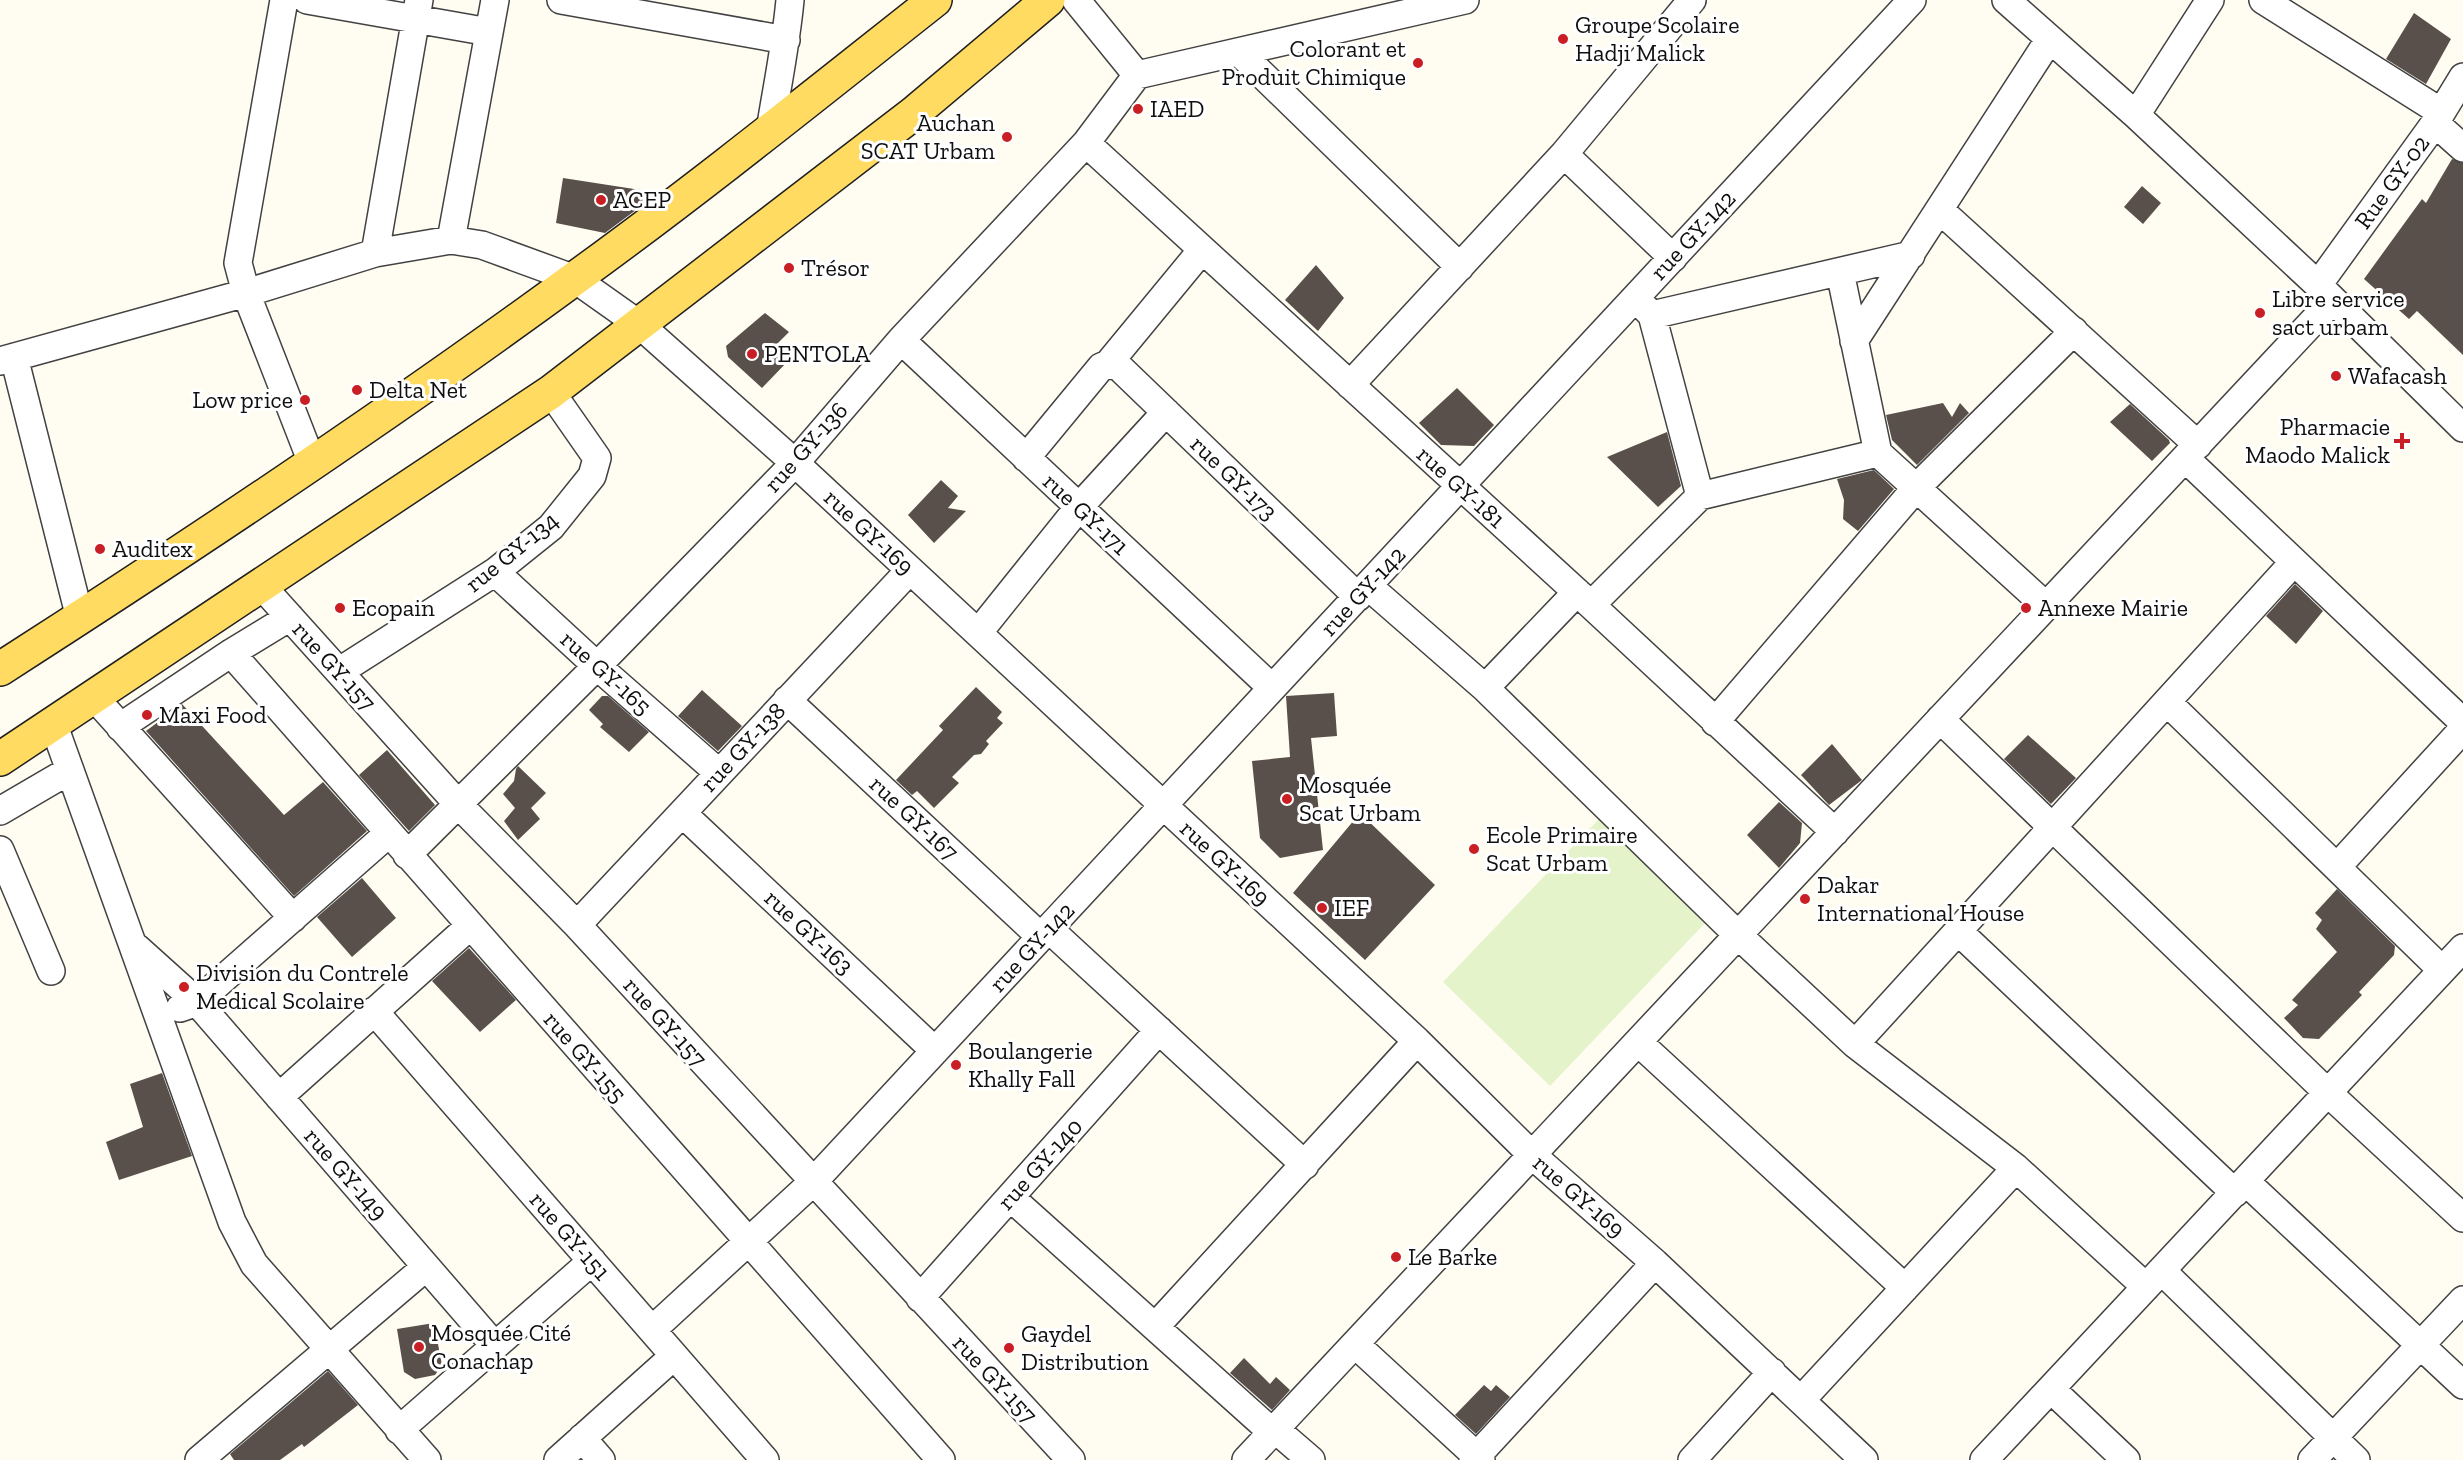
<svg xmlns="http://www.w3.org/2000/svg" width="2463" height="1460" viewBox="0 0 2463 1460" font-family="'Zilla Slab',serif">
<rect width="100%" height="100%" fill="#fffcf1"/>
<!-- pitch -->
<path fill="#e4f3ca" d="M1599,819L1706,922L1550,1086L1443,982Z"/>
<!-- building -->
<path fill="#59504b" d="M2414,13L2451,39L2426,84L2386,59Z
M2452,159L2463,163V355L2417,311L2409,319L2364,279L2422,199L2426,203Z
M563,178L647,191L640,207L605,233L556,223Z
M2142,186L2161,203L2143,224L2124,207Z
M1316,265L1344,298L1318,331L1285,300Z
M765,313L789,332L771,350L788,361L762,388L728,357L726,346Z
M1457,388L1494,425L1474,446L1441,445L1419,423Z
M1943,403L1952,417L1960,403L1969,413L1917,465L1892,440L1886,415Z
M2130,404L2169,440L2170,443L2152,461L2110,422Z
M1667,432L1681,486L1658,507L1607,457Z
M1874,470L1894,489L1858,531L1843,519L1844,500L1837,479Z
M941,480L958,496L948,508L966,511L934,543L908,515Z
M2295,584L2323,611L2296,644L2266,616Z
M976,687L1002,712L997,718L1003,723L986,741L989,744L981,754L974,755L952,777L959,783L934,808L917,791L912,795L896,780L943,730L939,726Z
M702,690L742,726L718,751L678,716Z
M1334,693L1337,736L1311,738L1323,850L1280,858L1260,838L1252,761L1290,757L1286,696Z
M602,696H608L649,732L629,752L600,727L603,724L589,710Z
M182,704L284,815L323,782L367,831L294,896L146,731Z
M2028,735L2076,778L2051,804L2004,759Z
M1832,744L1862,780L1829,805L1801,775Z
M387,750L435,805L409,831L359,775Z
M518,766L546,793L531,808L540,819L518,840L504,821L515,808L503,794L514,781L516,769Z
M1779,802L1802,823L1800,843L1779,868L1747,835Z
M1360,813L1435,885L1365,960L1293,893Z
M362,878L396,918L352,957L317,917Z
M2337,889L2395,946L2394,955L2359,992L2362,995L2319,1039L2303,1038L2284,1018L2298,1005L2292,1000L2337,952L2316,929L2322,920L2315,913Z
M469,948L516,1000L480,1032L432,981Z
M162,1073L192,1156L119,1180L106,1142L143,1127L130,1084Z
M434,1323L442,1365L435,1375L415,1379L404,1372L397,1329Z
M1244,1358L1270,1384L1276,1377L1290,1390L1272,1410L1230,1373Z
M328,1371L358,1405L304,1447L302,1444L280,1460H234L230,1454Z
M1484,1385L1491,1391L1496,1385L1510,1397L1476,1434L1455,1415Z"/>
<g fill="none" stroke-linecap="round" stroke-linejoin="round">
<!-- minor casing -->
<g stroke="#424242" stroke-width="30">
<path id="minor" d="M284,0L238,263L246,293L313,465
M307,0L489,32
M561,0L786,40
M1076,0L1137,75
M2006,0L2136,115L2318,285L2463,428
M2263,0L2441,112
M1240,53L1460,267
M1137,75L1465,0
M2136,115L2210,0
M2435,123L2463,148
M770,131C777,87 786,44 790,0
M1086,143L1591,605L1835,832
M1564,154L1673,258
M1941,211L2198,445
M451,240L495,0
M375,253L419,0
M1840,272L1878,453L2046,606
M2318,285L2435,123L2463,77
M1641,304L1652,315L1700,496
M1652,315L1911,255
M901,340L1272,688
M1854,341L2049,40
M14,357L80,618
M0,361L246,293L375,253L451,240L482,245L575,279L640,325L795,463L1417,1041L1532,1155L1655,1263L1864,1460
M1108,364L1119,367L1358,597
M1350,385L1564,154L1692,0
M1026,458L1101,367L1108,364L1202,250
M2185,458L2463,722
M495,572L597,666L719,773
M260,584L458,804L577,925L1071,1460
M1368,586L1485,688L1738,935L1855,1044L2016,1168L2146,1287
M1591,605L1700,496L1878,453
M978,633L1079,507L1166,412
M231,653L941,1460
M340,671L495,572L551,527L592,476L597,458L551,392
M1485,688L1577,592
M93,696L293,918
M787,700L1041,937
M2167,702L2442,970
M1940,719L2328,1093L2463,1218
M1715,722L1916,488L2074,331
M53,723L232,1222L254,1264L427,1460
M120,727L231,653L290,617
M0,811L70,770
M682,813L935,1051
M0,850L51,971
M407,855L597,666L795,463L901,340L1086,143L1137,75
M2337,867L2463,729
M577,925L910,570
M1049,929L1305,1165
M1958,931L2235,1193
M137,948L197,1002L495,1346
M180,1008L197,1002L389,833
M374,1011L765,1460
M1638,1042L1905,1288
M1855,1044L2294,562
M279,1097L470,926
M2245,1181L2463,1385
M1010,1197L1272,1432
M2162,1271L2356,1460
M920,1298L1159,1030
M1155,1327L1417,1041
M652,1330L813,1182L1912,0
M1355,1344L1481,1460
M2052,1390L2126,1460
M1802,1399L2016,1168
M1275,1429L1311,1460
M399,1430L592,1261
M582,1438L601,1460
M199,1460L426,1267
M558,1460L674,1356
M1246,1460L2333,300
M1473,1460L1655,1263
M1692,1460L1772,1372
M1984,1460L2463,948
M2312,1460L2463,1300"/>
</g>
<!-- major casing -->
<g stroke="#202020" stroke-width="36">
<path id="major" d="M0,669C195,544 387,416 574,279C697,190 816,94 935,0
M0,759L551,392L914,113L1048,0"/>
</g>
<!-- minor -->
<use href="#minor" stroke="#fff" stroke-width="27"/>
<!-- major -->
<use href="#major" stroke="#ffdb61" stroke-width="33"/>
</g>
<!-- markers -->
<g fill="#c81e24" stroke="#fff" stroke-width="2">
<circle cx="1563" cy="39" r="6"/>
<circle cx="1418" cy="63" r="6"/>
<circle cx="1138" cy="109" r="6"/>
<circle cx="1007" cy="137" r="6"/>
<circle cx="601" cy="200" r="6"/>
<circle cx="789" cy="268" r="6"/>
<circle cx="2260" cy="313" r="6"/>
<circle cx="752" cy="354" r="6"/>
<circle cx="2336" cy="376" r="6"/>
<circle cx="357" cy="390" r="6"/>
<circle cx="305" cy="400" r="6"/>
<path d="M2399 432h6v6h6v6h-6v6h-6v-6h-6v-6h6z"/>
<circle cx="100" cy="549" r="6"/>
<circle cx="340" cy="608" r="6"/>
<circle cx="2026" cy="608" r="6"/>
<circle cx="147" cy="715" r="6"/>
<circle cx="1287" cy="799" r="6"/>
<circle cx="1474" cy="849" r="6"/>
<circle cx="1805" cy="899" r="6"/>
<circle cx="1322" cy="908" r="6"/>
<circle cx="184" cy="987" r="6"/>
<circle cx="956" cy="1065" r="6"/>
<circle cx="1396" cy="1257" r="6"/>
<circle cx="419" cy="1347" r="6"/>
<circle cx="1009" cy="1348" r="6"/>
</g>
<g text-anchor="middle" stroke-width="6" stroke-linejoin="round" paint-order="stroke">
<!-- poi labels -->
<g font-size="24" fill="#0f0f0f" stroke="#fff" text-anchor="start">
<text x="1575" y="33">Groupe Scolaire<tspan x="1575" dy="28">Hadji Malick</tspan></text>
<text x="1406" y="57" text-anchor="end">Colorant et<tspan x="1406" dy="28">Produit Chimique</tspan></text>
<text x="1150" y="117">IAED</text>
<text x="995" y="131" text-anchor="end">Auchan<tspan x="995" dy="28">SCAT Urbam</tspan></text>
<text x="613" y="208">ACEP</text>
<text x="801" y="276">Trésor</text>
<text x="2272" y="307">Libre service<tspan x="2272" dy="28">sact urbam</tspan></text>
<text x="764" y="362">PENTOLA</text>
<text x="2348" y="384">Wafacash</text>
<text x="369" y="398">Delta Net</text>
<text x="293" y="408" text-anchor="end">Low price</text>
<text x="2390" y="435" text-anchor="end">Pharmacie<tspan x="2390" dy="28">Maodo Malick</tspan></text>
<text x="112" y="557">Auditex</text>
<text x="352" y="616">Ecopain</text>
<text x="2038" y="616">Annexe Mairie</text>
<text x="159" y="723">Maxi Food</text>
<text x="1299" y="793">Mosquée<tspan x="1299" dy="28">Scat Urbam</tspan></text>
<text x="1486" y="843">Ecole Primaire<tspan x="1486" dy="28">Scat Urbam</tspan></text>
<text x="1817" y="893">Dakar<tspan x="1817" dy="28">International House</tspan></text>
<text x="1334" y="916">IEF</text>
<text x="196" y="981">Division du Contrele<tspan x="196" dy="28">Medical Scolaire</tspan></text>
<text x="968" y="1059">Boulangerie<tspan x="968" dy="28">Khally Fall</tspan></text>
<text x="1408" y="1265">Le Barke</text>
<text x="431" y="1341">Mosquée Cité<tspan x="431" dy="28">Conachap</tspan></text>
<text x="1021" y="1342">Gaydel<tspan x="1021" dy="28">Distribution</tspan></text>
</g>
<!-- street labels -->
<g font-size="24" fill="#0f0f0f" stroke="#fff">
<text transform="translate(2392 182) rotate(-54)" y="8">Rue GY-02</text>
<text transform="translate(1693 235) rotate(-47)" y="8">rue GY-142</text>
<text transform="translate(806 447) rotate(-48)" y="8">rue GY-136</text>
<text transform="translate(1234 478) rotate(44)" y="8">rue GY-173</text>
<text transform="translate(1461 487) rotate(42)" y="8">rue GY-181</text>
<text transform="translate(1086 514) rotate(43)" y="8">rue GY-171</text>
<text transform="translate(869 532) rotate(43)" y="8">rue GY-169</text>
<text transform="translate(512 552) rotate(-39)" y="8">rue GY-134</text>
<text transform="translate(1363 591) rotate(-47)" y="8">rue GY-142</text>
<text transform="translate(334 666) rotate(48)" y="8">rue GY-157</text>
<text transform="translate(606 673) rotate(42)" y="8">rue GY-165</text>
<text transform="translate(743 747) rotate(-47)" y="8">rue GY-138</text>
<text transform="translate(914 818) rotate(43)" y="8">rue GY-167</text>
<text transform="translate(1225 863) rotate(43)" y="8">rue GY-169</text>
<text transform="translate(809 932) rotate(43)" y="8">rue GY-163</text>
<text transform="translate(1032 947) rotate(-47)" y="8">rue GY-142</text>
<text transform="translate(665 1022) rotate(48)" y="8">rue GY-157</text>
<text transform="translate(585 1057) rotate(49)" y="8">rue GY-155</text>
<text transform="translate(1040 1164) rotate(-48)" y="8">rue GY-140</text>
<text transform="translate(346 1174) rotate(49)" y="8">rue GY-149</text>
<text transform="translate(1579 1196) rotate(41)" y="8">rue GY-169</text>
<text transform="translate(570 1236) rotate(49)" y="8">rue GY-151</text>
<text transform="translate(995 1379) rotate(47)" y="8">rue GY-157</text>
</g>
</g>
</svg>
